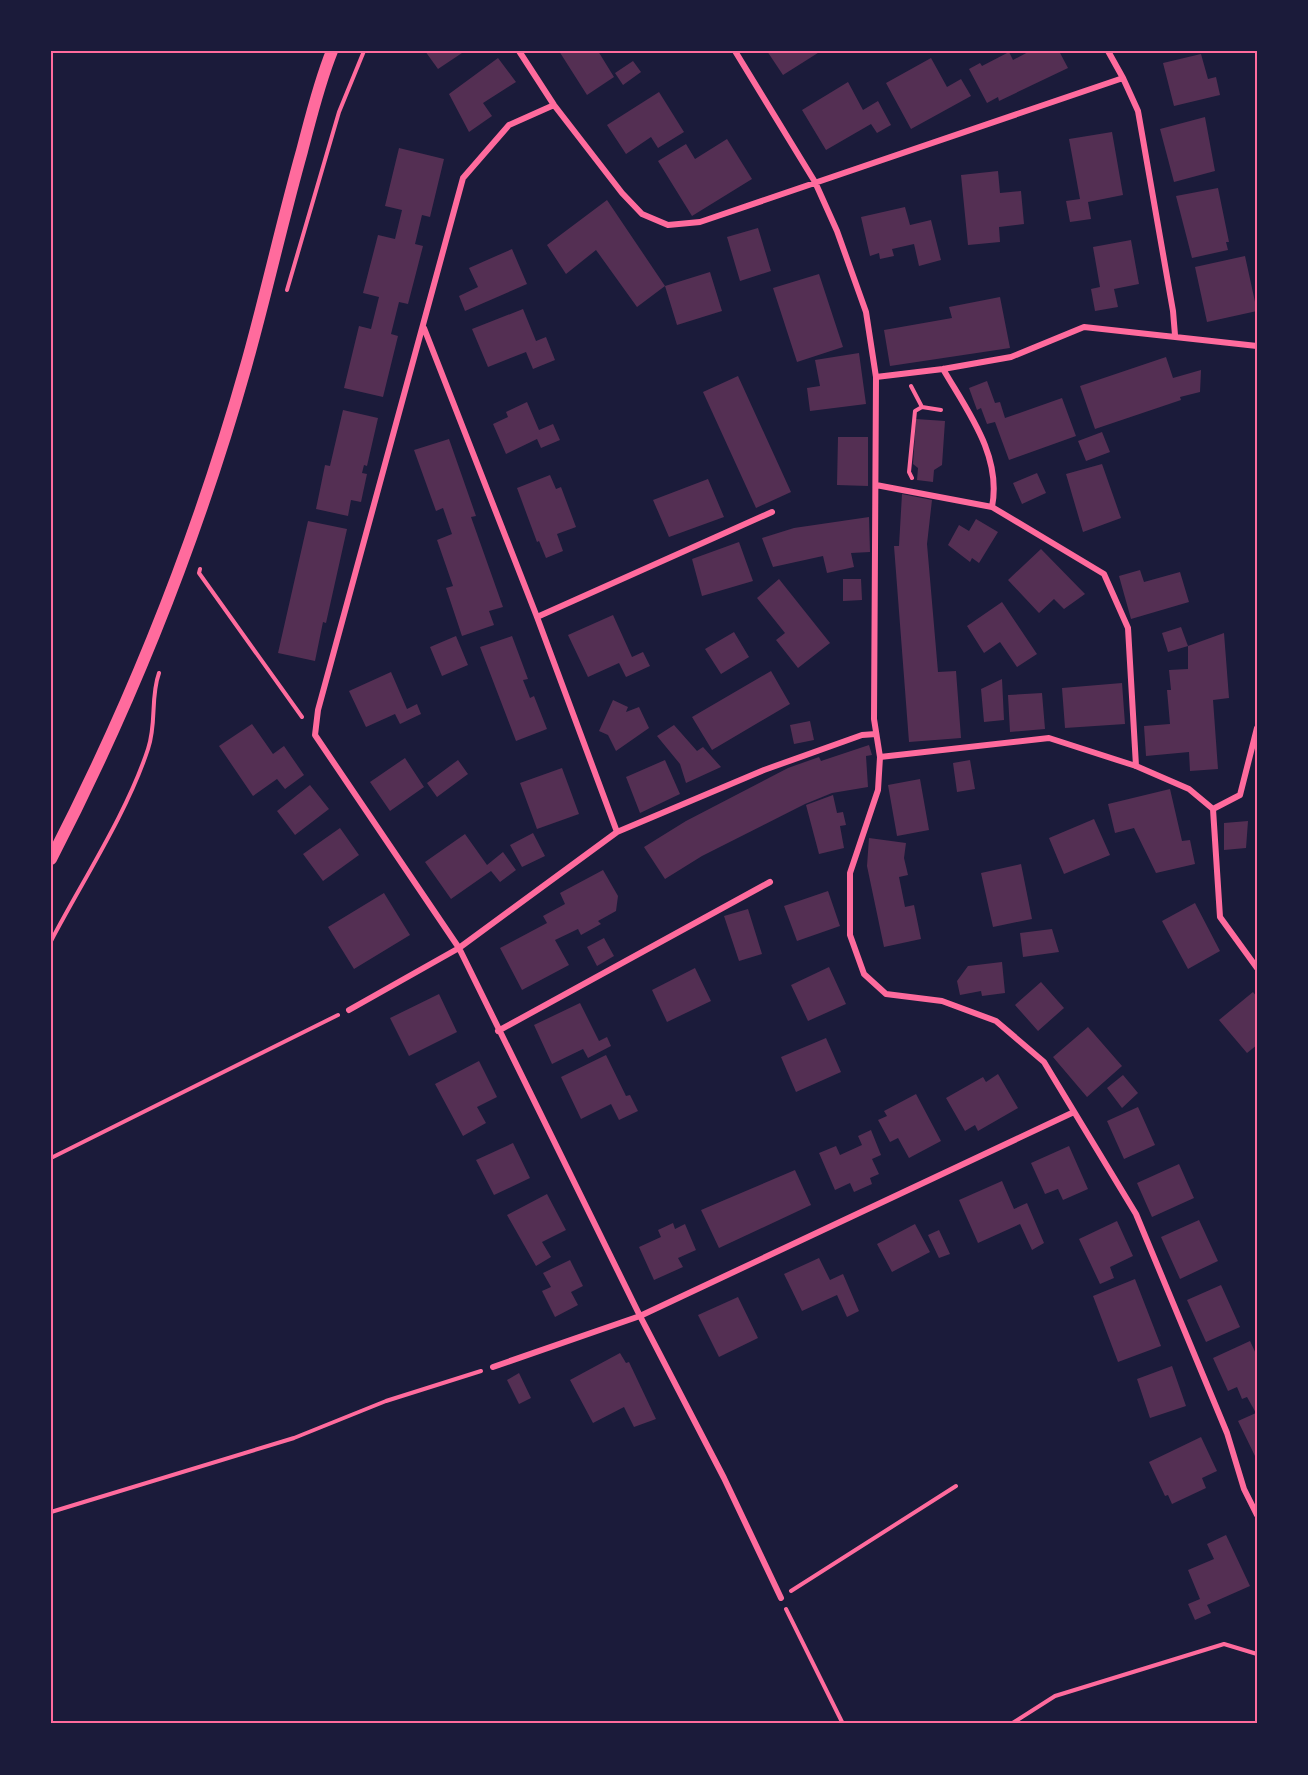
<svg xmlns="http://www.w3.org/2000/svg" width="1308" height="1775" viewBox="0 0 1308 1775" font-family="'PT Serif',serif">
<rect width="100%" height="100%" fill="#1b1b3a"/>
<!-- building -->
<path fill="#542f53" d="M425,51H465L438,69Z
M559,51H598L614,77L587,95Z
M767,51H821L783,75Z
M1030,51H1059L1068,68L999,101L998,97L987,103L969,69L980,63L982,66L1009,52L1013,60Z
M1201,54L1208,79L1216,77L1220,95L1174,106L1163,63Z
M498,58L516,82L483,103L492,116L469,132L449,94Z
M931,58L947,87L961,79L971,96L911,129L886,83Z
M633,61L641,72L623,85L615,73Z
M848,82L863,110L878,101L891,125L877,133L871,124L826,150L802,110Z
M659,92L684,132L658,148L651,137L626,154L607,125Z
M1205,117L1215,171L1174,182L1160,129Z
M1112,132L1123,195L1088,202L1091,219L1070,222L1066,201L1080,199L1069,139Z
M727,139L752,179L692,216L658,161L686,144L695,159Z
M399,148L444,159L430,217L422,215L415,244L423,246L408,304L399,302L391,334L398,336L383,397L344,388L359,326L371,329L379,297L363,293L378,235L395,239L402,210L385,206Z
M998,171L1000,193L1021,191L1024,224L999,227L1000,242L968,245L961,175Z
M1218,188L1229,242H1226L1228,250L1192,258L1176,196Z
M607,200L665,286L710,272L722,311L677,325L665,286L637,307L596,250L566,274L547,245Z
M905,207L910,225L931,220L941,260L919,266L914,244L892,249L894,256L880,259L879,253L870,256L861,217Z
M758,228L771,271L740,281L727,237Z
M1131,240L1139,284L1114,289L1118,307L1095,311L1091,289L1100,287L1093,247Z
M512,249L527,284L465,311L459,296L478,287L469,268Z
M1245,256L1257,311L1207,322L1195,267Z
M819,274L843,347L797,362L773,288Z
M1000,297L1010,348L890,366L884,330L952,318L949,307Z
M523,309L536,341L546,337L555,360L533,369L526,352L488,367L472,329Z
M859,353L866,404L810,411L807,388L820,386L815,360Z
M1166,357L1173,378L1201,370L1200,392L1180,397L1181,400L1095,429L1080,386Z
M738,376L791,492L756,508L703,392Z
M987,381L995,403L1000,402L1005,418L1062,398L1076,436L1009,460L995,422L987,424L981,408L977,410L969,388Z
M527,402L539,430L553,424L560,440L541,448L537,439L506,454L493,424L508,417L506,412Z
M343,410L378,418L367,466L364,465L362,473L367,474L361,502L351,500L348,516L316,509L325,465L330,466Z
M916,419L945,421L942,465L934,470L933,482L917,480L918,468L913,464Z
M1102,432L1110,452L1086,461L1078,441Z
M838,437H868V486L837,485Z
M449,439L476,516L471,517L503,607L489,611L494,625L462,636L446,588L453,586L437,540L452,534L443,508L436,511L414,450Z
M1102,464L1121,518L1083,532L1066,474Z
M1037,473L1046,493L1022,504L1013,483Z
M550,475L556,489L561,487L576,527L557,534L563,551L546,558L539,541L537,542L517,488Z
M708,479L724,517L669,537L653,500Z
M902,494L932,500L927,544L938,672L956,671L961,738L909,742L894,546H899Z
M869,517L870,552L851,553L854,567L827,573L823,556L773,567L762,538L794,528Z
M976,519L998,532L979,563L972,558L970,562L948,545L959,525L969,531Z
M308,521L347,529L326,623L323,622L315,661L278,653Z
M739,542L753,581L702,596L692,559Z
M1041,549L1085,594L1064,609L1054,599L1039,613L1008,580Z
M1140,570L1144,582L1180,572L1189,602L1131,619L1119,576Z
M779,579L830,643L798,668L776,640L785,633L757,598Z
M843,579H861L862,600L843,601Z
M1002,602L1037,654L1017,667L1000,642L984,653L967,626Z
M613,615L632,657L643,652L650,666L626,677L619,663L588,677L568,635Z
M1181,627L1188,646L1168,652L1162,633Z
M734,632L749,657L721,674L705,649Z
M1224,633L1229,698L1213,700L1218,769L1190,771L1189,752L1146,756L1144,726L1170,724L1167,690H1171L1169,670L1188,669V646Z
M456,636L468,665L442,676L430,647Z
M512,636L528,679L523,680L527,690L530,698L534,696L547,729L516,741L480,647Z
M771,671L790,704L712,750L692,717Z
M391,672L407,709L417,704L421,714L400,724L395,714L366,727L349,691Z
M1002,679L1004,720L984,722L981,689Z
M1122,683L1125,724L1065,728L1062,688Z
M1042,693L1045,729L1010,732L1008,695Z
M613,700L628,707L626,712L639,707L649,728L616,751L608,735L599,731Z
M810,721L814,740L794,744L790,725Z
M252,724L273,754L284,746L304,775L285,789L277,779L253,796L219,746Z
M674,725L697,751L703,747L721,767L686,783L680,764L657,736Z
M869,745L872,755L866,756L868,787L832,793L805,804L702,856L665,879L644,847L686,821L788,768L819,757L821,761Z
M405,758L424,787L390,811L370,782Z
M458,760L468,774L437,797L427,783Z
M665,760L680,794L640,813L626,777Z
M970,760L975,789L957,792L953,763Z
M562,768L579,814L537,829L520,783Z
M920,779L929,830L897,836L888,785Z
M310,785L329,809L295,835L277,811Z
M1170,789L1182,841L1190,840L1195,864L1156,873L1134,828L1115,833L1108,804Z
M833,795L837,813L843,812L846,825L840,826L844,848L819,854L806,805Z
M1094,819L1110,855L1064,874L1049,838Z
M1248,821L1246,848L1224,850V823Z
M340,828L359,855L323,881L303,854Z
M533,833L545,856L522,867L510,845Z
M465,834L487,865L503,852L516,870L500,882L491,871L451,899L425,862Z
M869,838L906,843L904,858L908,875L899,877L905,907L914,905L921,939L884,947L867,866Z
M1021,864L1032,919L993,927L981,873Z
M603,870L618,896L616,911L598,921L601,924L581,935L578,929L555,940L569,965L522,990L500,948L547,923L543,916L565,904L560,893Z
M828,891L840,926L797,941L784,906Z
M384,893L410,935L354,969L328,927Z
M1195,903L1220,951L1188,969L1162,921Z
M748,909L762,954L739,961L724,916Z
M1052,929L1059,952L1023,957L1020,933Z
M604,938L614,956L597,966L587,947Z
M1002,962L1005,993L982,996L981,991L960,995L957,981L968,966Z
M829,967L846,1004L808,1021L791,985Z
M695,968L711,1001L667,1022L652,990Z
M1041,982L1064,1008L1038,1031L1015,1005Z
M1253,992L1257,997V1045L1247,1053L1219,1020Z
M439,994L457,1032L409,1056L390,1018Z
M580,1003L599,1041L607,1037L611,1046L588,1058L583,1049L552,1064L534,1025Z
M1088,1027L1122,1066L1087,1097L1053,1057Z
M826,1038L841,1072L796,1092L781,1057Z
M606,1055L626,1096L630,1095L638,1111L619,1120L611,1104L581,1119L561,1077Z
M479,1061L497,1097L477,1107L486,1123L463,1136L435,1084Z
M998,1074L1018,1108L978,1131L975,1125L965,1131L946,1098L983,1077L986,1082Z
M1123,1075L1138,1093L1122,1108L1107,1088Z
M916,1094L941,1141L909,1158L898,1138L890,1142L878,1120L887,1116L884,1111Z
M1138,1107L1155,1145L1124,1159L1107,1121Z
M871,1130L881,1155L872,1159L879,1174L870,1178L872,1184L854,1192L850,1183L835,1190L819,1153L836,1146L840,1155L862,1145L858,1136Z
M513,1143L530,1178L494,1195L476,1160Z
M1069,1146L1088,1189L1063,1200L1058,1189L1045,1194L1031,1163Z
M1179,1164L1194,1198L1152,1217L1137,1183Z
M795,1170L811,1205L719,1248L701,1210Z
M1002,1181L1014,1209L1027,1203L1044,1243L1032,1250L1020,1224L978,1243L959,1200Z
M547,1194L566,1230L542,1242L551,1257L536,1266L507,1215Z
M1199,1220L1218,1261L1180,1279L1161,1237Z
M1117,1221L1133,1256L1110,1267L1114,1278L1100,1284L1079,1239Z
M673,1223L675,1229L685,1224L696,1250L678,1258L683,1267L654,1280L639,1247L661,1237L658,1230Z
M915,1224L930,1252L892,1272L877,1244Z
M939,1230L950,1254L939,1258L928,1235Z
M819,1258L830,1280L843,1274L859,1311L847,1317L837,1295L802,1311L784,1274Z
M570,1260L583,1286L571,1292L578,1305L555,1317L542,1291L551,1287L543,1273Z
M1135,1279L1161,1346L1118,1362L1093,1296Z
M1221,1285L1240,1327L1206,1342L1187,1300Z
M738,1297L758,1338L719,1357L698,1315Z
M1250,1341L1257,1356V1455L1255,1456L1238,1421L1256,1413L1247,1397L1242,1399L1237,1387L1228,1391L1213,1358Z
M620,1353L626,1363L629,1362L656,1419L634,1427L624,1407L593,1423L570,1380Z
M1172,1366L1186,1406L1150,1418L1137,1379Z
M519,1373L531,1398L519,1404L507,1380Z
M1201,1437L1217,1471L1202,1478L1206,1488L1172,1504L1168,1495L1165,1496L1149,1462Z
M1226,1535L1250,1586L1207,1605L1211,1613L1195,1620L1188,1604L1200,1599L1188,1570L1214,1559L1207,1544Z"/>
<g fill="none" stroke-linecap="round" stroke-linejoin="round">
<!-- path -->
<path stroke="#ff6b9d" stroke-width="4" d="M287,290L339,112L364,51
M911,386L922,407
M912,478L909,472L915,411L922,407L941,410
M200,569L199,573L302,717
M51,941C83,880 127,813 148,749C157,723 150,698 159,673
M51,1158L338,1015
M51,1512L294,1438L386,1401L481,1371
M791,1591L956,1486
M786,1609L843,1724
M1011,1724L1055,1696L1224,1644L1257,1654"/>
<!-- minor -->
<path stroke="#ff6b9d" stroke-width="6" d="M519,51L554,105L622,193L642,214L668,225L700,222L1123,78L1138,111L1173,311L1175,335
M735,51L815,182L837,231L866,312L876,377L874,719L880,757L878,790L850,873V935L864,974L886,994L942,1001L996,1021L1044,1062L1136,1214L1227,1433L1244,1489L1257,1515
M1108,51L1123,78
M554,105L509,125L463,178L318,710L315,735L459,948L640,1316L724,1478L781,1598
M424,328L537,617L617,832
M943,369C968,412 1002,456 992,507
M876,377L943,369L1011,357L1084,327L1257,346
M876,485L992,507L1104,574L1128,628L1136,766
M537,617L772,512
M880,757L1049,738L1136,766L1189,789L1213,809L1220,917L1257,968
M1213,809L1240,795L1257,728
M349,1010L459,948L617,832L764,770L862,735L876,734
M498,1031L770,882
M493,1367L640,1316L1074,1112"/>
<!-- secondary -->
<path stroke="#ff6b9d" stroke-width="12" d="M51,859C132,702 198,536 246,366C266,295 282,222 302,151C311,117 319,83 332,51"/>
</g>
<!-- border -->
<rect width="1308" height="1775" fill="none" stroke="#1b1b3a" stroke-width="105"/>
<rect x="52" y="52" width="1204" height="1670" fill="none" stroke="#ff6b9d" stroke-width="2"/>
</svg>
